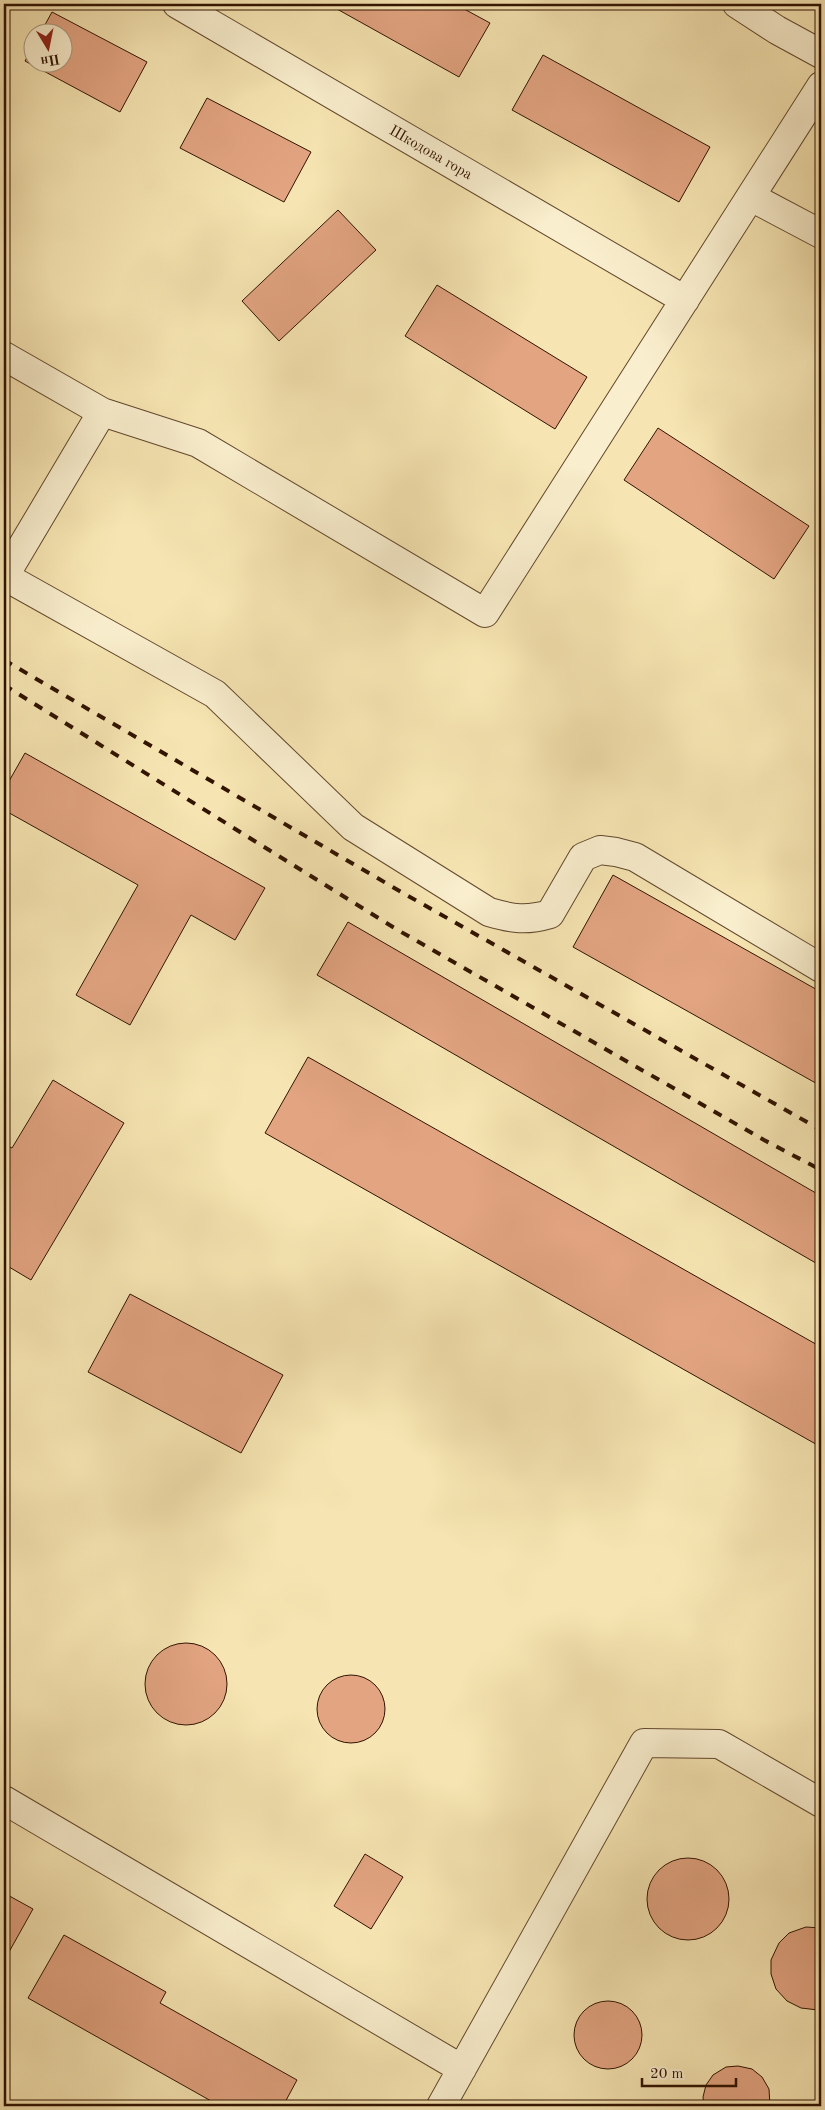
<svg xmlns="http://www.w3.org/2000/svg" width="825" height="2110" viewBox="0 0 825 2110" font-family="'Old Standard TT',serif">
<rect width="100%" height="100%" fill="#f6e5b2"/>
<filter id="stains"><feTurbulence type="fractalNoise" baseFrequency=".004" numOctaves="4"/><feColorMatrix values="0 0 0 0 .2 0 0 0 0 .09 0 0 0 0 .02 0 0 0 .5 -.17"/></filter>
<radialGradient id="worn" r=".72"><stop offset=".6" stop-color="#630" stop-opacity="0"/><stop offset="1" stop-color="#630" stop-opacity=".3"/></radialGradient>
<!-- building -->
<path fill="#e2a481" stroke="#311301" d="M328,4H455L490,23L459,77Z
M52,12L147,62L120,112L25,61L32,48V62H62V32H41Z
M543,55L710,147L679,202L512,110Z
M207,98L311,152L284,202L180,148Z
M338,210L376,250L279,341L242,301Z
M437,285L587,377L555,429L405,336Z
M658,428L809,526L774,579L624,480Z
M25,753L265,888L235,940L191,915L130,1025L76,995L138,885L4,810V790Z
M613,875L821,992V1086L573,947Z
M348,922L821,1196V1266L317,975Z
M308,1057L821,1347V1447L265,1133Z
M53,1080L124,1123L31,1280L4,1264V1144L12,1148Z
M130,1294L283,1375L241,1453L88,1372Z
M145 1684a41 41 0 1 1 82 0a41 41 0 1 1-82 0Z
M317 1709a34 34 0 1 1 68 0a34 34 0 1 1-68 0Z
M365,1854L403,1877L371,1929L334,1906Z
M647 1899a41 41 0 1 1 82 0a41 41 0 1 1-82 0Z
M4,1893L33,1909L9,1952L4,1949Z
M806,1927L821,1928V2008L818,2010L801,2008L787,2001L776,1989L771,1974V1960L779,1943L789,1933Z
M64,1935L166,1992L160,2003L297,2080L283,2106H220L28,1998Z
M574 2035a34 34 0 1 1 68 0a34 34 0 1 1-68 0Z
M738,2066L752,2069L762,2077L769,2089L770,2106H704L703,2097L706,2085L713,2075L726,2067Z"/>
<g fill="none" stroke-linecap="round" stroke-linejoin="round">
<!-- minor casing -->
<g stroke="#62482d" stroke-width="30">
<path id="minor" d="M177,4L685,300
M737,4L777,30L821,54
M751,197L821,234
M4,356L102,412L198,443L485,613L821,86
M4,576L215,694L353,827L489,912C513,919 526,921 550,914L583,857L600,850L616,852L635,857L821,968
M4,577L102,412
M4,1800L462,2069
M441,2106L644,1743L719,1744L821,1803"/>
</g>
<!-- minor -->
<use href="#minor" stroke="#f9eecd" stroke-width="28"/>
<!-- rail -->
<path stroke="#311301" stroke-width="4" stroke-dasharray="9 9" stroke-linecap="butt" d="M4,660L403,893L821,1130
M4,685L396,929L764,1140L821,1170"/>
</g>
<g text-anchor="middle" stroke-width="4" stroke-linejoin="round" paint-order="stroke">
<!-- street labels -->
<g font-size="15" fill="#311301" stroke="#f9eecd">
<text transform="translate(431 152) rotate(30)" y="5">Шкодова гора</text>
</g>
</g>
<!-- margin -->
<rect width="825" height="2110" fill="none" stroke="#f6e5b2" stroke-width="20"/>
<rect x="5" y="5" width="815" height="2100" fill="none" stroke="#311301" stroke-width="2.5"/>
<rect x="10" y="10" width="805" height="2090" fill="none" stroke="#311301"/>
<!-- north arrow -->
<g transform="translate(48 48) rotate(170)"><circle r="24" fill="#f9eecd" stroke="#a9967b"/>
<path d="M0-4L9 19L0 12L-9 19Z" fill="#8f2418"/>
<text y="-8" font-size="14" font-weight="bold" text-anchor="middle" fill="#311301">Пн</text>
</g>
<!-- scale -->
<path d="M642 2078v8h94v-8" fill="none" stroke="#311301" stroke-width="2.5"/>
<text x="650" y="2078" font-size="15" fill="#311301" stroke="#f9eecd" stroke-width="4" paint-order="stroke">20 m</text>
<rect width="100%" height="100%" filter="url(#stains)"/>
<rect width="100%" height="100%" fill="url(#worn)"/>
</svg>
